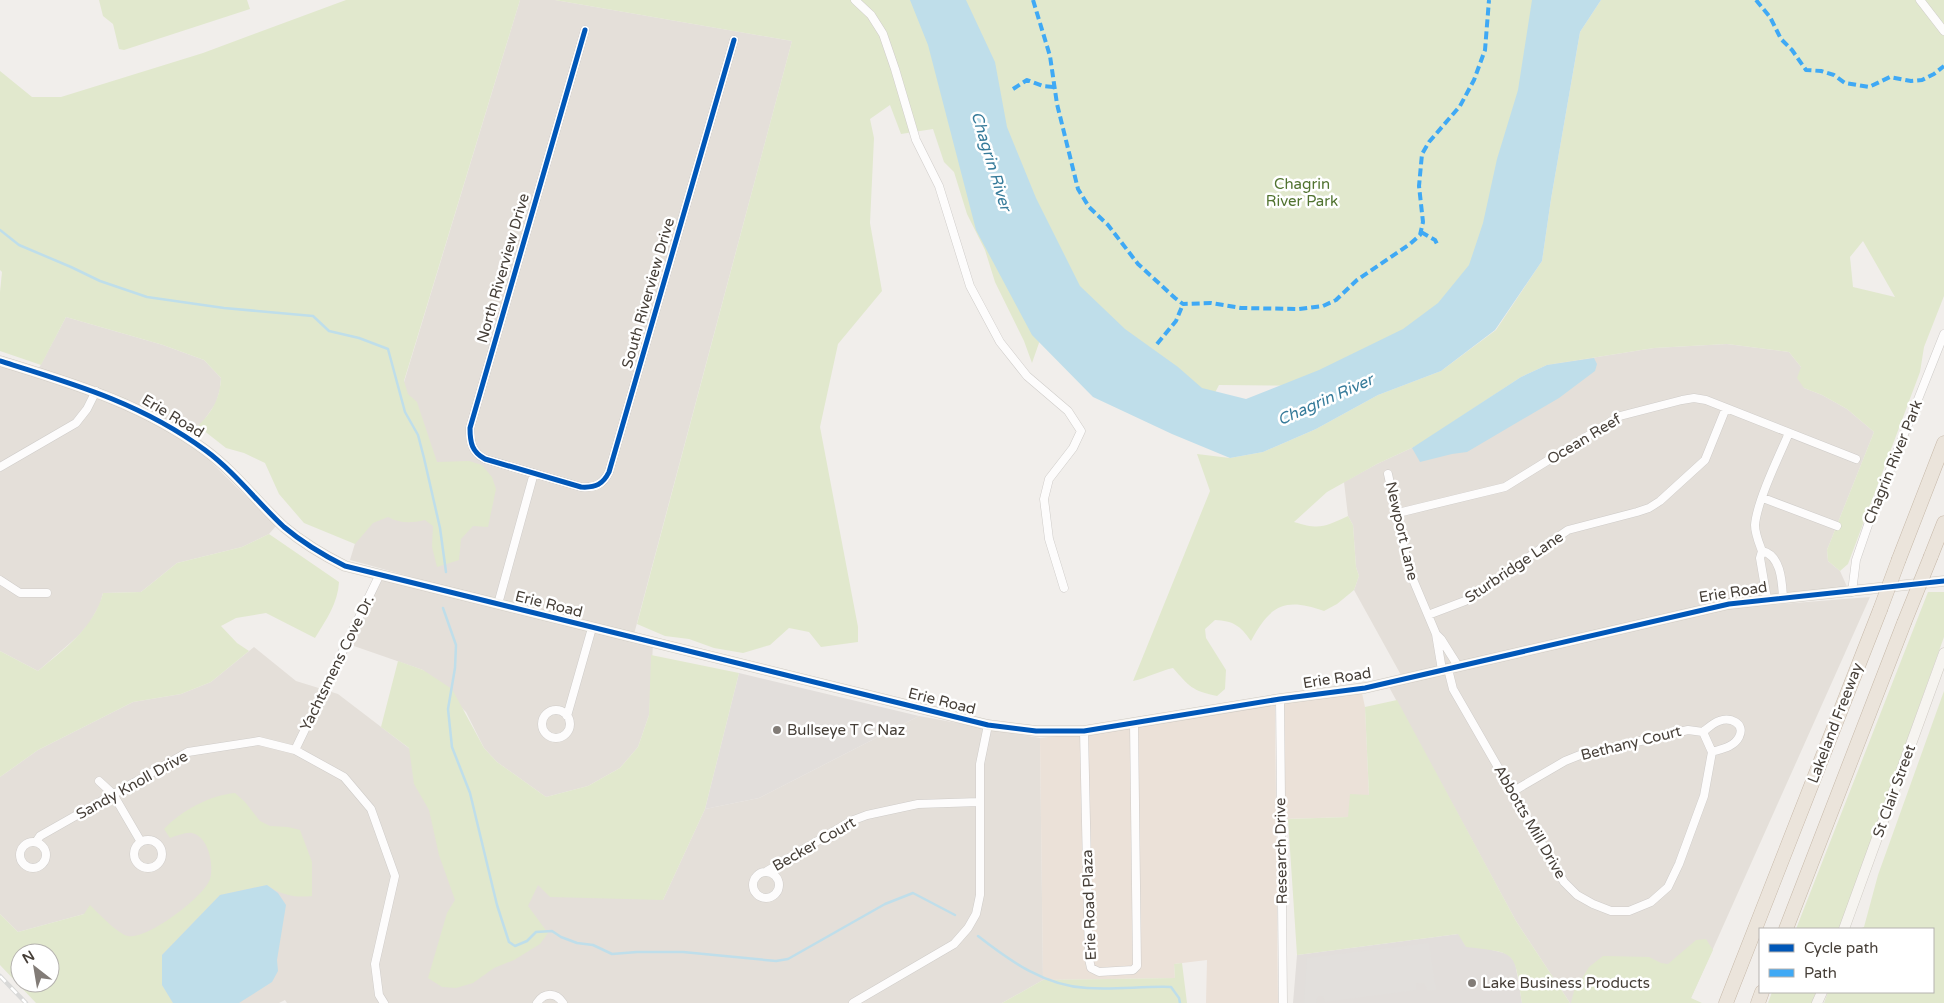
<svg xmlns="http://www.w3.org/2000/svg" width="1944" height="1003" viewBox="0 0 1944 1003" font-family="'Varela Round',sans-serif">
<rect width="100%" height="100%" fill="#f1eeeb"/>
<!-- residential -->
<path fill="#e4dfd9" d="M520,0H555L792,41L633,638L350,560Z
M66,317L163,345L204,360L221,378L220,389L216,403L193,436L161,415L96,387L38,370Z
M1727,344L1789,352L1801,367L1804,388L1822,395L1847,409L1874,432L1827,550L1828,561L1840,571L1848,589L1608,629L1401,675L1354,590L1359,576L1356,567L1353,525L1348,516L1344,482L1377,464L1418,445L1547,365L1654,348Z
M0,365L90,394L85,406L73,420L0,463Z
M97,394L132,409L182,440L208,459L276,526L269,534L242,547L177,563L141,592L103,593L100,604L89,624L77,637L38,671L0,651V469L76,425Z
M381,580L495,606L653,644L649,715L638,747L620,768L588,786L546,797L497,762L484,748L466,712L423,670L351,645Z
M1870,597L1691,998L1570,1003L1516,921L1389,687L1691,616L1732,608Z
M254,647L296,681L338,694L423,759L663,900L705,809L759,798L919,716L1040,738L1043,980L1002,1003H287L285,1000L279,1003H160L84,914L18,932L0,914V777L38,750L133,702L181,694L211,682Z"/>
<!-- commercial -->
<path fill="#ebe1d8" d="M1362,693L1365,707L1369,796L1348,817L1284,819L1282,703Z
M1275,705L1278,1003H1206L1207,960L1174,964L1175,978L1043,980L1040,738L1164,723Z"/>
<!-- industrial -->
<path fill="#e2dedb" d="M739,673L919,716L759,798L705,809Z
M1458,934L1492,950L1508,954L1515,962L1522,1003H1293L1297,955Z"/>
<!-- green -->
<path fill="#e1e8cd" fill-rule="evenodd" d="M99,0H247L250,9L124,50L119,49L113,24L103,16Z
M346,0H520L404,381L408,394L417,402L437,462L469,461L482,465L492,477L496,489L488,527L473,526L461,539L459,560L437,567L432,547L433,526L425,520C411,523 401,524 388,517L373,523L355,544L304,523L279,494L265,463L244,453L226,448L198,426C213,411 220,398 221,378L204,360L163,345L66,317L41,365L0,351V292L2,272L0,270V71L32,97H61L203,53Z
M555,0H1563L1537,252L1337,386L1219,385L1199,424L1047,320L1032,363L1024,341L995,282L985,250L967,214L954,172L944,162L933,129L901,134L890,105L870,119L874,138L870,223L882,291L838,344L820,427L858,627V642L821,647L809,632L789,628L770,645L743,653L714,648L689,639L665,636L637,624L792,41Z
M1601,0H1944V296L1924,347L1920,372L1848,564L1840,571L1828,561L1827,550L1874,432L1847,409L1822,395L1804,388L1797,378L1801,367L1789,352L1727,344L1654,348L1547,365L1521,377L1418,445L1377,464L1327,492L1294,522C1320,530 1324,527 1348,516L1353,525L1356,567L1359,576L1354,590L1337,604L1324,611C1285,597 1270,605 1251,641C1240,625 1233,621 1215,620L1205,629L1206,638L1226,670L1225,689L1217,696C1192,691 1189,686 1173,668C1159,671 1147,678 1133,681L1210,491L1197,454L1230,458L1263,452L1316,429L1378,395L1441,371L1496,330L1542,261L1551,199L1580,32ZM1863,241L1895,297L1853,287L1850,257Z
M269,534L339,582C338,603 326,620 315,638L266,613L236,618L221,626L237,643L249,651L211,682L181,694L133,702L38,750L0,777V651L38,671C64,649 94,628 103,593L141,592L177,563L242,547Z
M1928,592H1944V637L1839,929H1796Z
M651,655L739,673L705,809L663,900L550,897L538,885L528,906L548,933L540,944L514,960L494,968L473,983L456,988L442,987L428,978L447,913L455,900L439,855L429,810L414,784L409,748L381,727L398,661L423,670L452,689L484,748L497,762L546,797L588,786L620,768L638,747L649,715Z
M1944,691V1003H1824L1828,992H1933V929H1859L1864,927L1878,875Z
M1397,700L1516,921L1570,1003H1522C1514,951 1519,953 1466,947L1458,934L1297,955L1288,819L1348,817L1350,794L1369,795L1365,707Z
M235,793L245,802L260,821L270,826L288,827L300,830L312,862V896C295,898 281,895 267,885L220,895L162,955V985L173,1003H36L0,965V914L18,932L84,914L90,905C98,913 118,934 128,936C147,940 204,897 210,879C214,865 209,837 192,833C186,832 176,836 170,838L164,829C181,811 210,795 235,793ZM20,953H50V983H20Z
M1706,939L1713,950L1691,998L1702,1003H1571L1574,991L1589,967L1603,956L1649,957L1661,963L1668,964L1696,940Z
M1182,963L1187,1003H1002L1043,980L1175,978L1174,964Z
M1772,992H1816L1812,1003H1768Z"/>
<!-- parking -->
<path fill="#e2dfdc" d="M1429,943L1436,990L1427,991L1425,984L1416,983V990L1325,1002L1323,996H1320L1317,998L1316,1003H1304L1307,958Z"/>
<!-- water -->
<path fill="#bfdeea" d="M910,0H966L995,62L1007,127L1036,198L1080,286L1125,329L1178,367L1202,388L1246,399L1319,370L1403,329L1438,303L1469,265L1483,223L1497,159L1518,90L1532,0H1601L1580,32L1551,199L1542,261L1495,330L1441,371L1378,395L1316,429L1263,452L1230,458L1172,434L1093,397L1032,335L976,230L928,45Z
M1594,358L1597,364L1595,371L1559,398L1467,452L1452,454L1420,462L1412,448L1521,377L1547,365Z
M267,885L278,893L286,905L277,960L278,971L272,982L239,1003H173L162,985V955L220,895Z"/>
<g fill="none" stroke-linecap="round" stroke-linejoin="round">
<!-- stream -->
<path stroke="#bfdeea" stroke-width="2.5" d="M0,230L19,245L71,267L100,281L147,297L224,308L313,316L329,331L359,338L388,349L405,412L418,435L424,458L440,528L446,572
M443,608L456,645L455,668L448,709L452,747L470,793L497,905L509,942L515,946L527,941L536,932L552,931L561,937L577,943L593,945L612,954L637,952H683L776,961L788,959L885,904L913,893L955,915
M978,936C1010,961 1045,986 1087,988C1115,990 1143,986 1171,987L1179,998L1180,1003"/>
<!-- street casing -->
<g stroke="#cfccc9" stroke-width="9">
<path id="street" d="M855,0L871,15L883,34L895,69L916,140L939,186L970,286L1000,342L1027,376L1068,411L1081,431L1073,448L1049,479L1044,499L1049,539L1064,588
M1920,0L1944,31
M585,30L470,428C470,443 472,452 485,459L581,487C596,488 603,484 609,472L734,40
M0,467L76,423L87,409L96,391
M1388,474L1409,570L1436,634L1441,639L1458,666
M1763,498L1837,526
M1398,513L1505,487L1620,416L1682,400L1694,398L1706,400L1856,459
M1762,551C1781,555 1782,582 1783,597
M0,580L20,593H47
M1852,592L1856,560L1868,525L1944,334
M1767,599L1760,558L1762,551C1759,543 1755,534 1755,525C1757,501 1779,456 1789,433
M498,604L534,473
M1428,615L1465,601L1568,530L1637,512L1649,508L1660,501L1705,460L1726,408
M1436,634L1442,670
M1448,669L1453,689L1564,882L1577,895L1593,904L1611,911H1629L1651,902L1668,887L1679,864L1704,796L1712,752L1703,732
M1280,699L1283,1003
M542 724a14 14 0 1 1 28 0a14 14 0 1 1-28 0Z
M567,716L592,628
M1084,731L1089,959L1091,968L1099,972L1133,970L1137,966L1134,723
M295,750L379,576
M99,781L113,794L141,842
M1512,792L1565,761L1580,755L1688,730L1703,732C1708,728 1713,723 1719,721C1730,717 1746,723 1739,737C1734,747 1721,749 1712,752
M134 854a14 14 0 1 1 28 0a14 14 0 1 1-28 0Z
M36,842L40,836L188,752L259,741L295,750L344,777L371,809L395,876L375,964L379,995L384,1003
M20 855a13 13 0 1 1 26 0a13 13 0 1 1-26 0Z
M767,871L851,821L867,815L918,804L979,802
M753 885a13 13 0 1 1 26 0a13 13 0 1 1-26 0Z
M537,1003C544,992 556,992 563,1003
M853,1003L954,944L968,928L976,914L980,895V764L988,725"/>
</g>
<!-- secondary casing -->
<g stroke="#cfcac3" stroke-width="11">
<path id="secondary" d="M0,361C74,384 141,403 205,450C235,472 257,502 284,527C303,543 323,555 345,566L988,725L1036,731H1084L1280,699L1365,688L1729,604L1944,581
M1844,929L1944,653
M1817,1003L1822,992"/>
</g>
<!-- highway casing -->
<g stroke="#c6b8a8" stroke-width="15">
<path id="highway" d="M1931,556L1944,523
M1899,559L1944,443
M1786,929L1904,623
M1726,1003L1880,610
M1758,1003L1762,992"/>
</g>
<!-- street -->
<use href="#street" stroke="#fdfcfc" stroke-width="8"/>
<!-- secondary -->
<use href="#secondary" stroke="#f6f4f0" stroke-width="10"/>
<!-- highway -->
<use href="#highway" stroke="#ebe4db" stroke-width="14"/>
<!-- rail casing -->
<g stroke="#d9d9d8" stroke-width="4.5">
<path id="rail" d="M0,976L26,1003"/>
</g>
<!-- rail -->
<use href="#rail" stroke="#fff" stroke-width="2.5" stroke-dasharray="8" stroke-linecap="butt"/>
<!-- highway-bridge casing -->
<g stroke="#c6b8a8" stroke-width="15" stroke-linecap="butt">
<path id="highway-bridge" d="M1880,610L1899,559
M1904,623L1931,556"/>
</g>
<!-- highway-bridge -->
<use href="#highway-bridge" stroke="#ebe4db" stroke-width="14"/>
<!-- quiet -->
<path stroke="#3fa9f5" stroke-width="4" stroke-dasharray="8 4" stroke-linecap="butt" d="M1033,0L1050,56L1057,104L1078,189L1089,207L1108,225L1138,264L1175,298L1183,304L1211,303L1241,308L1299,309L1323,306L1336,300L1357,280L1410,244L1420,235L1423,222L1419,186L1422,154L1429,142L1460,106L1474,80L1485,50L1489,0
M1756,0L1770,17L1781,39L1792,50L1806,70L1821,71L1834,75L1845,83L1869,87L1890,77L1911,81L1922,80L1934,74L1944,66
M1013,89L1027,80L1043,86L1054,87
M1421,232L1435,240L1437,244
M1157,344L1176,321L1183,304"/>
<!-- cycleway casing -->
<g stroke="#fff" stroke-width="8">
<path id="cycleway" d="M585,30L470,428C470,443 472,452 485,459L581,487C596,488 603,484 609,472L734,40
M0,361C74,384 141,403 205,450C235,472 257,502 284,527C303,543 323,555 345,566L988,725L1036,731H1084L1280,699L1365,688L1729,604L1944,581"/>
</g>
<!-- cycleway -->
<use href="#cycleway" stroke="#0057b8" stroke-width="5"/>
</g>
<!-- markers -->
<g fill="#827c77" stroke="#fff" stroke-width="2">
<circle cx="777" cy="730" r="5"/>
<circle cx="1472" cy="983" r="5"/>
</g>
<g text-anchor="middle" stroke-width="5" stroke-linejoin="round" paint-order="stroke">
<!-- park labels -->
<g font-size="15" fill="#517330" stroke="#fff">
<text x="1302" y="189">Chagrin<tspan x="1302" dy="17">River Park</tspan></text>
</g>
<!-- street labels -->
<g font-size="15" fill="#463f38" stroke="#fff">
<text transform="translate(503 268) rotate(-74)" y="5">North Riverview Drive</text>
<text transform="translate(648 293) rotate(-74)" y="5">South Riverview Drive</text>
<text transform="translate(173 416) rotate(31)" y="5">Erie Road</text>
<text transform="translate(1584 439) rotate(-31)" y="5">Ocean Reef</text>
<text transform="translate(1893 462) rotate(-68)" y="5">Chagrin River Park</text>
<text transform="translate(1402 531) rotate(77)" y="5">Newport Lane</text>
<text transform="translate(1514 567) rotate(-34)" y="5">Sturbridge Lane</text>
<text transform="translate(1733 592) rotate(-9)" y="5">Erie Road</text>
<text transform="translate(549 604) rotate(14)" y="5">Erie Road</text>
<text transform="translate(337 663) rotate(-64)" y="5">Yachtsmens Cove Dr.</text>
<text transform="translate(1337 678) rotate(-9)" y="5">Erie Road</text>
<text transform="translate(942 701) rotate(14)" y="5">Erie Road</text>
<text transform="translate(1835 723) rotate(-69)" y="5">Lakeland Freeway</text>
<text transform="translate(1631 743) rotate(-14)" y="5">Bethany Court</text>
<text transform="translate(132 785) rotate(-29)" y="5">Sandy Knoll Drive</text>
<text transform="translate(1894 791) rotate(-70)" y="5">St Clair Street</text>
<text transform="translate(1530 822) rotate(60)" y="5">Abbotts Mill Drive</text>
<text transform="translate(814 844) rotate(-30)" y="5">Becker Court</text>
<text transform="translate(1281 851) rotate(-91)" y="5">Research Drive</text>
<text transform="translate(1089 905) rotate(-92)" y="5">Erie Road Plaza</text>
</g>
<!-- poi labels -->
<g font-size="15" fill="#463f38" stroke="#fff" text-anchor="start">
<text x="787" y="735">Bullseye T C Naz</text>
<text x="1482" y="988">Lake Business Products</text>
</g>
<!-- water labels -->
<g font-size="16" font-style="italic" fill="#367b9a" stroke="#fff">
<text transform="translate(992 161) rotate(73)" y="6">Chagrin River</text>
<text transform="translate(1325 399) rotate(-24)" y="6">Chagrin River</text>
</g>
</g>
<!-- legend -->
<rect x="1759" y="928" width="175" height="65" fill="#ffffff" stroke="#b5b2af"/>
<rect x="1769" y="944" width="25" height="8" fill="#0057b8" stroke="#b5b2af"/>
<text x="1804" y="953" font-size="15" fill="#463f38">Cycle path</text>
<rect x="1769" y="969" width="25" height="8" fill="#3fa9f5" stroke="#b5b2af"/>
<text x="1804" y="978" font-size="15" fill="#463f38">Path</text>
<!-- north arrow -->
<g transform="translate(35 968) rotate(329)"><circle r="24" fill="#ffffff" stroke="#b5b2af"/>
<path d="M0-4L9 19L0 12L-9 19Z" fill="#827c77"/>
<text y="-8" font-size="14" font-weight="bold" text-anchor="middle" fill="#463f38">N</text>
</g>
</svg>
